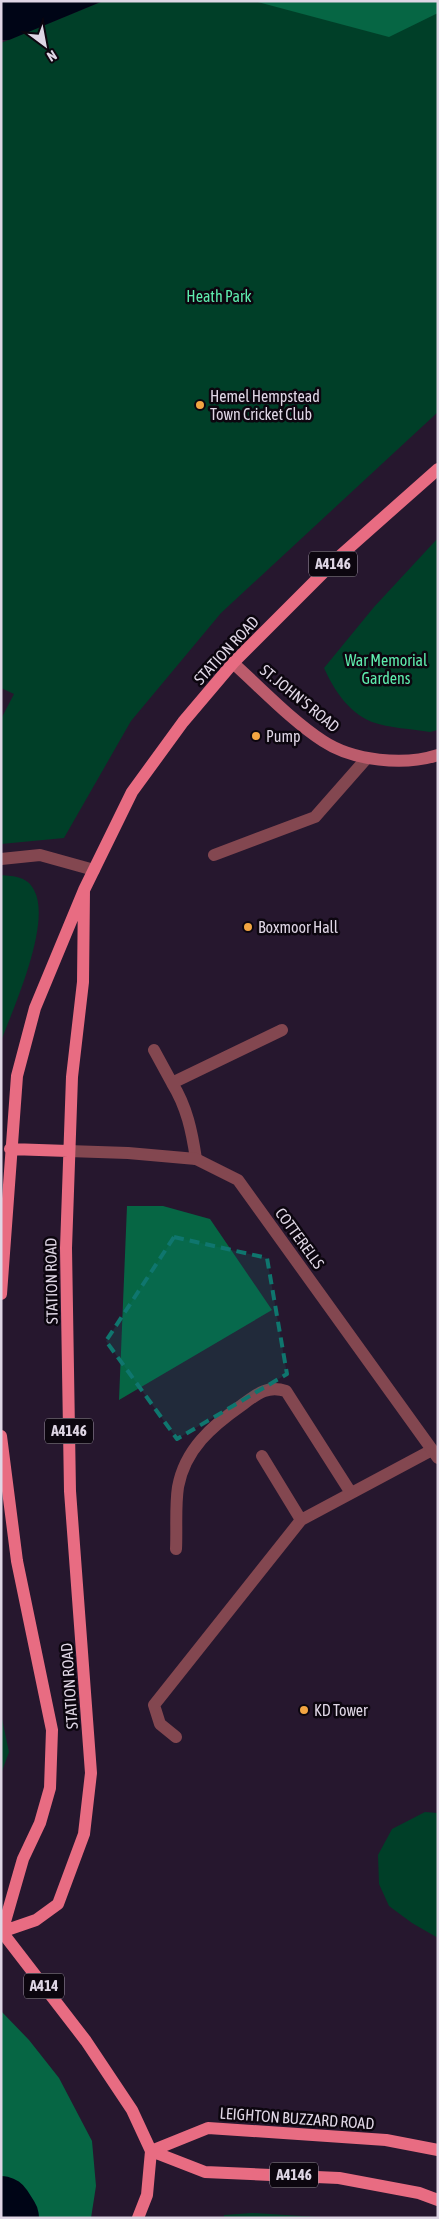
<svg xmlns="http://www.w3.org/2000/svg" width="439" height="2219" viewBox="0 0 439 2219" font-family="'Asap Condensed',sans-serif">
<rect width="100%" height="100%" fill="#26172e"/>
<!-- green -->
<path fill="#003f28" d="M103,1H438V412L221,613L131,721L64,838L1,844V719L14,694L1,688V43Z
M438,538V730L430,732C412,729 389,728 372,722C348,712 334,690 324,668L374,607Z
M1,875C14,876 28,877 34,890C52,922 14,1007 1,1041Z
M1,1714L9,1752L1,1774Z
M425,1812L438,1813V1938L412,1923L389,1906L379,1884L378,1855L392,1829Z
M252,2213L333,2218H224V2215Z"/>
<!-- forest -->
<path fill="#066644" d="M254,1H438V13L389,37Z
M127,1206H163L210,1219L272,1310L119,1400Z
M1,2011L29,2040L59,2078L92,2141L96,2186L91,2218H1Z"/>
<!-- water -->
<path fill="#000516" d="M1,1H103L9,40H1Z"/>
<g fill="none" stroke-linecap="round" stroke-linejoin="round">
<!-- river -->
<path stroke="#000516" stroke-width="62" d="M1,2207L8,2218"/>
<!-- lane -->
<path stroke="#834750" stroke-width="12" d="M214,855L315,817L366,759
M1,859L40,855L94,870
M154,1050L172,1083
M196,1159C192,1132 187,1107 172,1083L282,1030
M262,1456L301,1520
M176,1549C177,1529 175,1507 178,1487C185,1449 212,1426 242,1405C257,1394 267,1385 286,1391L351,1493
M176,1737L160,1724L154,1705L301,1520L432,1450"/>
<!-- street -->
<path stroke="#834750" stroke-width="12" d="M68,1151L128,1153L196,1159L238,1180L438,1458"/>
<!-- secondary -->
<path stroke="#bc5c6c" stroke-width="12" d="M233,663C261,688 292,721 323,741C353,761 404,766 438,755"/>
<!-- primary -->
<path stroke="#e86c82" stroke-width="12" d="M10,1149L68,1151
M1,1294L17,1076L35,1008L84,890L132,792L183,722L233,663L341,555L438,469
M1,1436L17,1561L52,1730L50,1788L40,1823L23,1859L2,1932
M1,1932L36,1920L58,1904L84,1834L91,1773L70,1491L66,1248L72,1077L83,982L84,890
M2,1932L86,2041L132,2110L151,2151L147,2195L138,2218
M151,2151L205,2172L339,2178L419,2193L438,2200
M151,2151L208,2128L386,2140L438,2150"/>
</g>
<!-- marked area -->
<path fill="#0f766e" fill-opacity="0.2" stroke="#0f766e" stroke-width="4" stroke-dasharray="10 6" stroke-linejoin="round" d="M174,1237L267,1258L287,1374L177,1439L106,1341Z"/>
<!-- markers -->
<g fill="#f3a542" stroke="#0c060f" stroke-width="2">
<circle cx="200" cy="405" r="5"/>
<circle cx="256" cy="736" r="5"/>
<circle cx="248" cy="927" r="5"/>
<circle cx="304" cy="1710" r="5"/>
</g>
<g text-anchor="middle" stroke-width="5" stroke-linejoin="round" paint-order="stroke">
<!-- shield labels -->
<g fill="#0c060f" stroke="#a098a5" stroke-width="1">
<rect x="309" y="551.5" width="48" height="25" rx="4"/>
<rect x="45" y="1418.5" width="48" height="25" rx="4"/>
<rect x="24" y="1973.5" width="40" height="25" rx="4"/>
<rect x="270" y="2162.5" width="48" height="25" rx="4"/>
</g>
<g font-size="15" font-weight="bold" fill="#dfd6e5">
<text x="333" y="569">A4146</text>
<text x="69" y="1436">A4146</text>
<text x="44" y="1991">A414</text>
<text x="294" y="2180">A4146</text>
</g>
<!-- park labels -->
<g font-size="16" fill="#5eecad" stroke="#0c060f">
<text x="219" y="302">Heath Park</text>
<text x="386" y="666">War Memorial<tspan x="386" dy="18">Gardens</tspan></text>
</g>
<!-- poi labels -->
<g font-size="16" fill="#dfd6e5" stroke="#0c060f" text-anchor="start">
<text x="210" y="402">Hemel Hempstead<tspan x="210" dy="18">Town Cricket Club</tspan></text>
<text x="266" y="742">Pump</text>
<text x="258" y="933">Boxmoor Hall</text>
<text x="314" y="1716">KD Tower</text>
</g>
<!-- street labels -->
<g font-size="16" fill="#dfd6e5" stroke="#0c060f">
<text transform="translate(226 650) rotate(-47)" y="6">STATION ROAD</text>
<text transform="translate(300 698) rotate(39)" y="6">ST. JOHN'S ROAD</text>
<text transform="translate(300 1238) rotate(54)" y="6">COTTERELLS</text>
<text transform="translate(51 1281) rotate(-91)" y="6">STATION ROAD</text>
<text transform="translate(69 1686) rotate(-94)" y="6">STATION ROAD</text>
<text transform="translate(297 2118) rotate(4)" y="6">LEIGHTON BUZZARD ROAD</text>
</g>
</g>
<!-- border -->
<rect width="439" height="2219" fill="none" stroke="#dfd6e5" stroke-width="5"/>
<!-- north arrow -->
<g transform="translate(45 45) rotate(148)" stroke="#0c060f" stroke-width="4" paint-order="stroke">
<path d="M0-4L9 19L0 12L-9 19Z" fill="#dfd6e5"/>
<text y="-8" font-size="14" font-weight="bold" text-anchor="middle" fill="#dfd6e5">N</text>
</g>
</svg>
